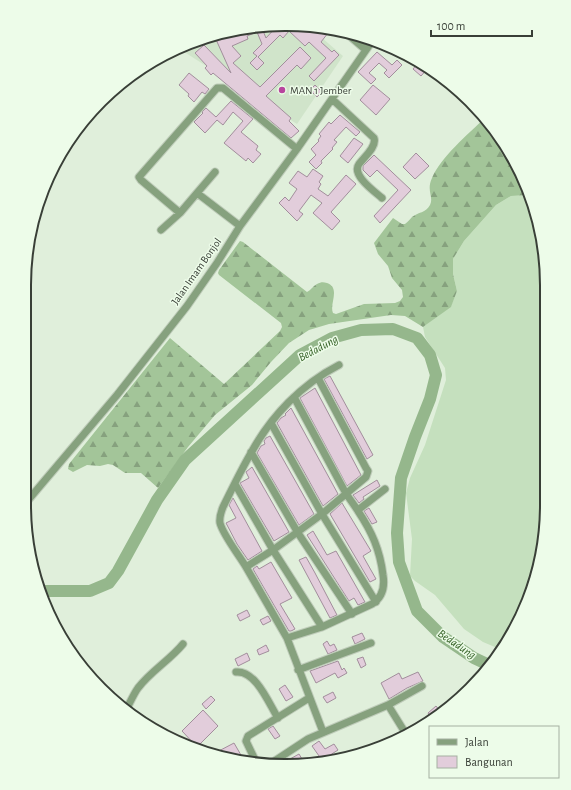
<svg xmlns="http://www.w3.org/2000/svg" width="571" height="790" viewBox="0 0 571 790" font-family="'Alegreya Sans',sans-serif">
<defs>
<pattern id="forest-firs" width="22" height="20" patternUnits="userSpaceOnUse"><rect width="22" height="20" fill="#a3c599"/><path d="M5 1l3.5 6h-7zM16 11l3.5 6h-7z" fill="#86a17e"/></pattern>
</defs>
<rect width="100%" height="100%" fill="#e0efdb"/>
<!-- built -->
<path fill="#d0e4ca" d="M303,25H307L343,56L297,124L178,48L202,38L252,26Z"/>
<!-- grass -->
<path fill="#c5e0be" d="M528,195L545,251L546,521L538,572L520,620L502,650L483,642L464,629L435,595L415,581L410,576L412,539L406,493L410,478L425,445L446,380L445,368L425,337L423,327L451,306L457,291L453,274V259L464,241L496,205L511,196Z"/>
<!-- forest -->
<path fill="url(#forest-firs)" d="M485,118L520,170L528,195L511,196L496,205L464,241L453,259V274L457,291L451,307L423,327L405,316L391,315L329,324L309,330L289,343L271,362L252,385L215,415L188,447L158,488L141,473H125L113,465L108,464L100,466L87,465L73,472L68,469L69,464L170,338L224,384L280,331L282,327L281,323L219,275L218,273L219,270L240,241L243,242L307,292C311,290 313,286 317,284C321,282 323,282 327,283C341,288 329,304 333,313L336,314L364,304L395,303L400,301L403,297L402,290L392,278L388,266L378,254L374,243L393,218L402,224H405C408,222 410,219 412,217C418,212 426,213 430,205C434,196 426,191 432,178C441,157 468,134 485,118Z"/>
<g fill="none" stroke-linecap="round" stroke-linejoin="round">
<!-- river -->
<path stroke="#95b78c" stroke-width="12" d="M41,591H90L109,583L118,571L157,500L185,460L300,355L332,338L361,330L393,329L417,338L430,355L436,375L430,399L415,437L401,478L397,533L399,562L417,611L443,637L474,658L491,666"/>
</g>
<!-- building -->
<path fill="#e2cddb" stroke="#a28e9c" d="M278,25H300L307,32L312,26L321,28L328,33L321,42L332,52L334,50L339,55L314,81L309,76L326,58L309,42L305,46L289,31L283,38L280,35L258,57L264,63L257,70L250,63L257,56L253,53L262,44L257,32L247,36L248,39L232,46L241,56L233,63L260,87L300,47L311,58L301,69L297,65L266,96L291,118L289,121L299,131L291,138L213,73L211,75L205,68L207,66L195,53L204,45L231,73L214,35L252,26H261L266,38Z
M377,52L392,65L397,60L402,65L389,78L384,73L387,70L379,63L369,73L376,79L371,84L358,72Z
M419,62L428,68L421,76L413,69Z
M189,73L209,89L205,94L202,92L194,102L188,96L189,94L179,85Z
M315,85L322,92L317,97L310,90Z
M373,85L390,99L376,115L360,100Z
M231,101L253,119L241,132L258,146L256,150L261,154L253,163L248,158L246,161L224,143L243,121L233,112L223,125L217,120L205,133L194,122L203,113L202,112L206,108L216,117Z
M340,115L360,132L356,136L346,127L334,140L337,142L332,148L333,149L321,161L322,163L316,169L309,162L316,155L311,149L319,141L318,140L321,136L319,134L329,122L331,124Z
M354,138L363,144L348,163L340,156Z
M416,153L429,166L415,179L403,167Z
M374,155L411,190L380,223L374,216L398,190L377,170L370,177L363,170V166Z
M313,169L323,176L319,182L321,184L318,189L328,196L346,175L356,184L331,212L340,221L332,230L313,213L322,203L311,195L299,211L303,214L297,221L279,203L285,197L289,201L297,189L289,183L298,171L307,177Z
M330,376L373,455L367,459L324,379Z
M315,388L361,475L347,486L300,398Z
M291,408L338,494L323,506L277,423L281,418L286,415L285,414Z
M270,436L314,514L299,525L257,453L261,446L265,444L264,441L266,438Z
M252,467L289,532L274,541L240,483L249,478L246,472Z
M377,480L380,486L363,497L364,499L359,503L353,495Z
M233,498L262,551L248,560L237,544L226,523L236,518L229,505Z
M342,503L371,551L363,556L376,579L370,582L330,514Z
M369,508L377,522L372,524L364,511Z
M313,531L327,555L336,551L365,602L358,605L354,598L349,601L307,535Z
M306,557L315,573L337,615L330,618L322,603L299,560Z
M271,562L292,598L280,604L295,629L291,631H289L253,569L257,566L259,569Z
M247,610L250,616L240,621L237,615Z
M268,616L271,621L263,625L260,620Z
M362,633L365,639L355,644L352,637Z
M327,641L330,646L334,644L337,650L328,654L323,644Z
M266,645L269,651L259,655L257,650Z
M247,653L250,660L238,666L235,659Z
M363,657L366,665L361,668L357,659Z
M338,661L342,670L344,668L347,673L338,678L335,673L316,683L310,671Z
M418,672L423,681L407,688L389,699L381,683L399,673L402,679Z
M285,685L293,697L286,701L279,689Z
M333,692L336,698L327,703L323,697Z
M211,696L215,700L206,709L202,704Z
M436,706L440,711L431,718L428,713Z
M203,710L218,726L197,747L182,731Z
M273,726L280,736L275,739L268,729Z
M319,741L325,749L334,744L338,750L327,757L330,761L324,763L312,746Z
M234,743L245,762L215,753Z
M299,754L305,764H293L290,759Z"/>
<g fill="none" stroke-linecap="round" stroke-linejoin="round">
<!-- minor casing -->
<g stroke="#bfccba" stroke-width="9">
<path id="minor" d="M344,31L366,50
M332,99L374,138C377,147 364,157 359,164C351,175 374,191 382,198
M197,193L215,172
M240,226L197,193L180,213L141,180L139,177L217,88H223L297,149
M161,230L180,213
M271,423L322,514L366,477L368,471L366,468L318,378
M251,452L298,533L352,614
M235,484L273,550L322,627
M24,505L117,395L187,306L217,263L240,226L297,149L373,40
M358,510L385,489
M246,567C239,555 223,535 220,523C219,517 221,512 223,507C232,489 241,470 251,453C271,416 302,384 339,365
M287,638L322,627L372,604C383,597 385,587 383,575C380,550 372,532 358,511C353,503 347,496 343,488C327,458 310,427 294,397
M298,670L371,643
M236,672C256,670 269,704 278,718
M388,705L422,686
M126,710C130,703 133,695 138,688C151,671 170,660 183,644
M323,732L287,638L246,567L273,550L322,514L376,602
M257,764L246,741L248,736L309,698
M270,764L308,739L388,705L406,734"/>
</g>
<!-- minor -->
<use href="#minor" stroke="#86a17e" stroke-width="7"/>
</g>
<!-- markers -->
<circle fill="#b8449e" stroke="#edfce9" stroke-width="1.5" cx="282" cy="90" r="4"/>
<g text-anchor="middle" stroke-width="3" stroke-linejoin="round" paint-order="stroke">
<!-- poi labels -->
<g font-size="11" fill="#393f37" stroke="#edfce9" text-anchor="start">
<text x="290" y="94">MAN 1 Jember</text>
</g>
<!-- street labels -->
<g font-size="11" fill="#393f37" stroke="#edfce9">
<text transform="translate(196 271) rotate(-55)" y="4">Jalan Imam Bonjol</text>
</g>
<!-- water labels -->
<g font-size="12" font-style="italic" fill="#38642a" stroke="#edfce9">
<text transform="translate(318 348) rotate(-28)" y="4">Bedadung</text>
<text transform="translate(457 644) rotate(34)" y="4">Bedadung</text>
</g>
</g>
<!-- crop -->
<path d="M0 0H571V790H0ZM285 31H286A254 254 0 0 1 540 285V505A254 254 0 0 1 286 759H285A254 254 0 0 1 31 505V285A254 254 0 0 1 285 31Z" fill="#edfce9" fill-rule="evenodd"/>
<path fill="none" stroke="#393f37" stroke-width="2" d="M285 31H286A254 254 0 0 1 540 285V505A254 254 0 0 1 286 759H285A254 254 0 0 1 31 505V285A254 254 0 0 1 285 31Z"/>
<!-- legend -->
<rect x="429" y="726" width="130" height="52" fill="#edfce9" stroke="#a5b0a2"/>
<rect x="437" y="739" width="20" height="6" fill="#86a17e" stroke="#a5b0a2"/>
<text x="465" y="746" font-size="12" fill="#393f37">Jalan</text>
<rect x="437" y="756" width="20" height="12" fill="#e2cddb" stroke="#a5b0a2"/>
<text x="465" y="766" font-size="12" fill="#393f37">Bangunan</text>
<!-- scale -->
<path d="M431 30v6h101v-6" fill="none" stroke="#393f37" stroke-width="2"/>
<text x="437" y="30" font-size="12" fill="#393f37" stroke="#edfce9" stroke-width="3" paint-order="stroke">100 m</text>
</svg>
